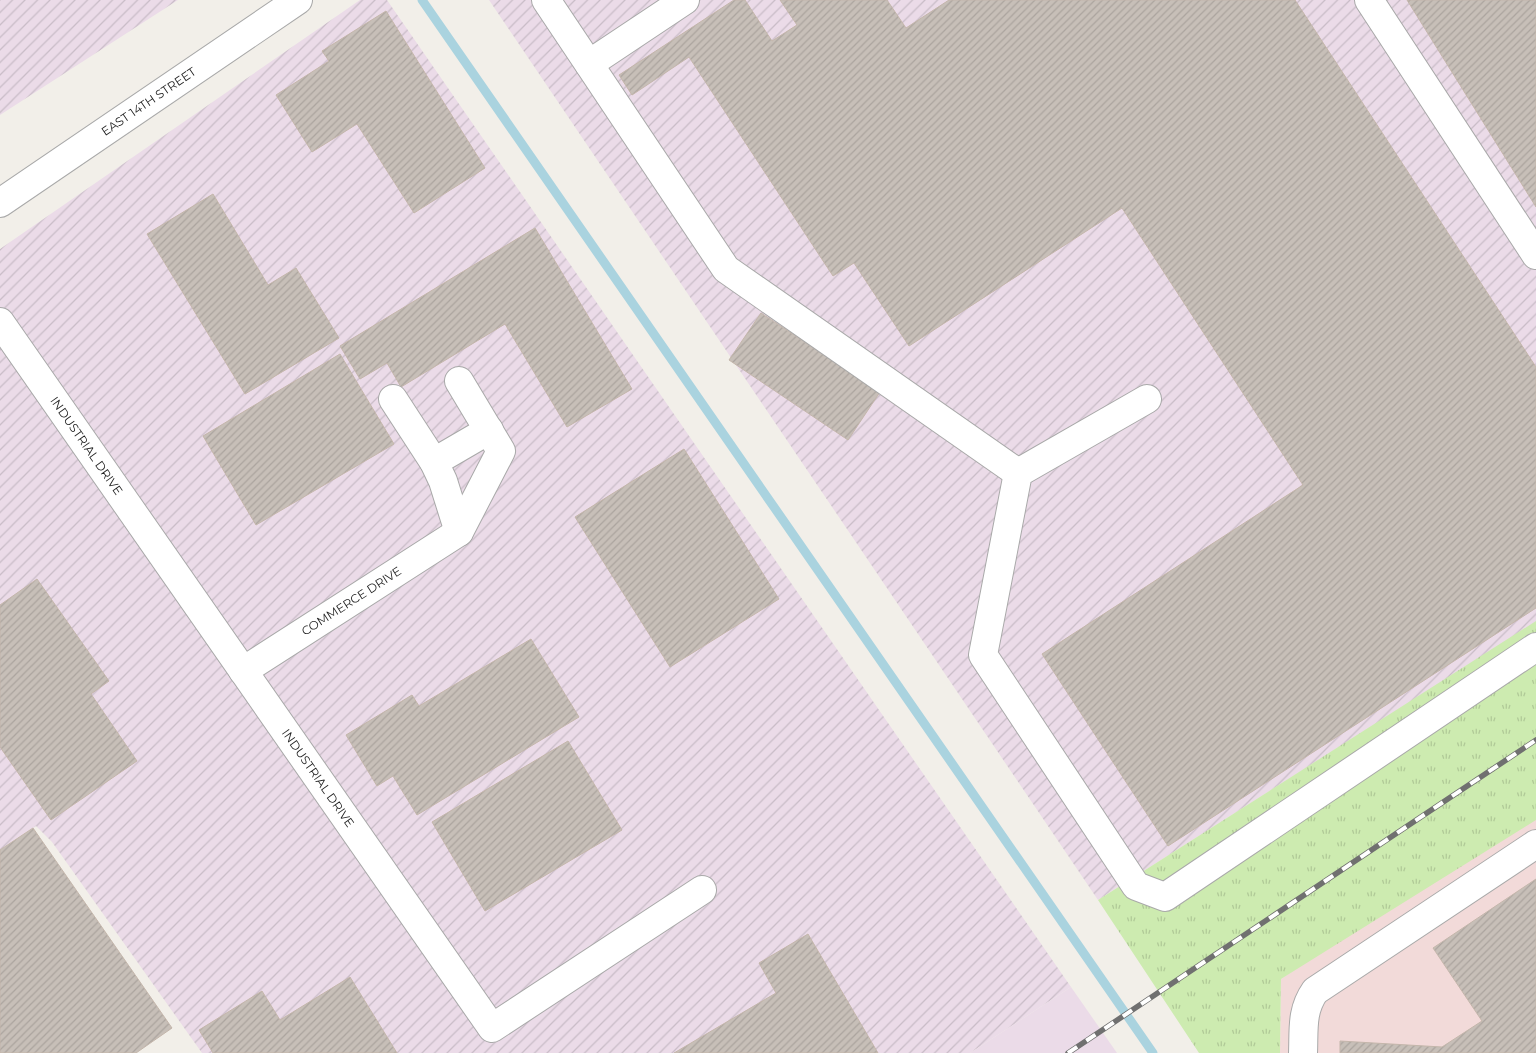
<svg xmlns="http://www.w3.org/2000/svg" width="1536" height="1053" viewBox="0 0 1536 1053" font-family="Montserrat,sans-serif">
<defs>
<pattern id="industrial-furrows" width="10" height="10" patternUnits="userSpaceOnUse" patternTransform="scale(1.25)"><rect width="10" height="10" fill="#ebdbe8"/><path d="M-1 1l2-2M0 10L10 0M9 11l2-2" fill="none" stroke="#c9bcc7"/></pattern>
<pattern id="grass-tufts" width="24" height="20" patternUnits="userSpaceOnUse" patternTransform="scale(1.25)"><rect width="24" height="20" fill="#cdebb0"/><path d="M3 7l-1-3M5 7V3M7 7l1-3M15 17l-1-3M17 17v-4M19 17l1-3" fill="none" stroke="#b0c997"/></pattern>
<pattern id="building-hatch" width="6" height="6" patternUnits="userSpaceOnUse" patternTransform="scale(1.25)"><rect width="6" height="6" fill="#c7bfb8"/><path d="M-1 1l2-2M0 6l6-6M5 7l2-2" fill="none" stroke="#aba49e"/></pattern>
</defs>
<rect width="100%" height="100%" fill="#f2efe9"/>
<!-- commercial -->
<path fill="#f2dad9" d="M1536,807V1053H1280L1281,979Z"/>
<!-- industrial -->
<path fill="url(#industrial-furrows)" d="M0,0H178L0,115Z
M360,0H387L1071,987L970,1053H202L52,842L36,826L0,850V249Z
M489,0H1536V622L1098,900Z"/>
<!-- railway -->
<path fill="#ebdbe8" d="M1071,987L1117,1053H970Z"/>
<!-- grass -->
<path fill="url(#grass-tufts)" d="M1536,621V820L1281,979L1280,1053H1199L1098,900Z"/>
<g fill="none" stroke-linecap="round" stroke-linejoin="round">
<!-- stream -->
<path stroke="#aad3df" stroke-width="9" d="M422,0L1153,1053"/>
</g>
<!-- building -->
<path fill="url(#building-hatch)" stroke="#c4b6ab" d="M734,0H745L772,41L797,25L780,0H887L906,28L949,0H1295L1536,367V608L1168,846L1042,654L1303,485L1122,208L909,346L854,263L833,276L689,57L632,95L619,75Z
M1407,0H1536V207Z
M386,11L485,168L414,213L357,124L312,152L276,95L329,61L322,51Z
M213,194L268,285L296,268L339,338L245,394L147,234Z
M535,228L632,389L567,427L505,324L401,387L387,363L360,379L340,346Z
M761,313L880,392L848,440L729,360Z
M340,354L394,444L256,525L203,436Z
M684,449L779,599L670,667L575,517Z
M37,579L109,681L91,694L137,761L51,820L0,747V605Z
M531,639L579,717L417,815L393,776L377,786L346,735L412,695L419,706Z
M568,741L622,830L485,911L432,822Z
M33,828L172,1028L136,1053H0V850Z
M1536,879V1053H1340V1041L1442,1047L1482,1021L1433,948Z
M808,934L878,1053H674L776,993L759,963Z
M350,977L397,1053H213L199,1030L262,991L280,1020Z"/>
<g fill="none" stroke-linecap="round" stroke-linejoin="round">
<!-- minor casing -->
<g stroke="#a9a9a9" stroke-width="30">
<g id="minor">
<path d="M546,0L726,269L1018,473"/>
<path d="M1369,0L1536,255"/>
<path d="M589,64L685,0"/>
<path id="s1" d="M0,203L298,0"/>
<path id="s2" d="M0,322L492,1028L702,890"/>
<path d="M393,399L434,462L443,481L459,532"/>
<path d="M1147,399L1018,473L983,655L1136,886L1165,897L1536,647"/>
<path d="M434,462L489,430"/>
<path id="s3" d="M243,671L459,532L501,451L459,381"/>
<path d="M1303,1053C1304,1030 1301,1011 1315,991L1536,844"/>
</g>
</g>
<!-- minor -->
<use href="#minor" stroke="#fff" stroke-width="28"/>
<!-- rail casing -->
<g stroke="#707070" stroke-width="5.5">
<path id="rail" d="M1068,1053L1536,740"/>
</g>
<!-- rail -->
<use href="#rail" stroke="#fff" stroke-width="4" stroke-dasharray="11" stroke-linecap="butt"/>
</g>
<g text-anchor="middle" stroke-width="4.5" stroke-linejoin="round" paint-order="stroke">
<!-- street labels -->
<g font-size="12" fill="#222" stroke="#fff">
<text dy="4" stroke="none"><textPath href="#s1" startOffset="180">EAST 14TH STREET</textPath></text>
<text dy="4" stroke="none"><textPath href="#s2" startOffset="151">INDUSTRIAL DRIVE</textPath></text>
<text dy="4" stroke="none"><textPath href="#s3" startOffset="129">COMMERCE DRIVE</textPath></text>
<text dy="4" stroke="none"><textPath href="#s2" startOffset="556">INDUSTRIAL DRIVE</textPath></text>
</g>
</g>
</svg>
